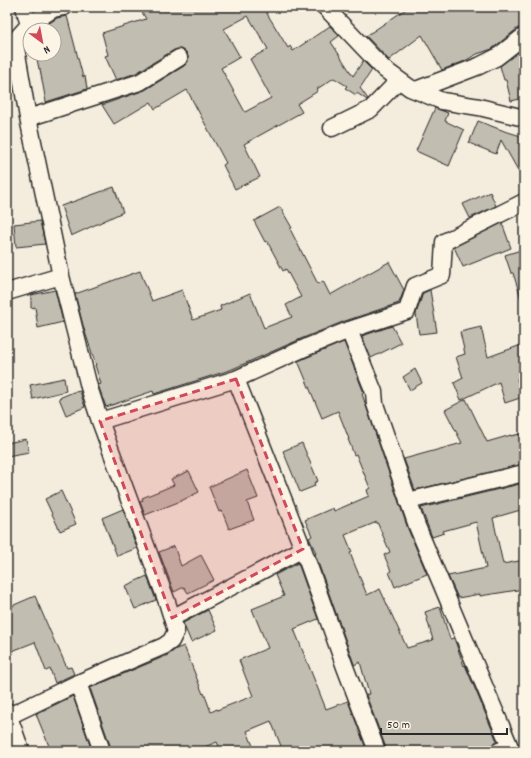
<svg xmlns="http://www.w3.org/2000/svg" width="531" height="758" viewBox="0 0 531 758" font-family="Dekko,sans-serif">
<rect width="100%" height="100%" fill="#f4edde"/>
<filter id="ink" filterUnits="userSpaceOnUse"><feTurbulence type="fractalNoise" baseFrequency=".025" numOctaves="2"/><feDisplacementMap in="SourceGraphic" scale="8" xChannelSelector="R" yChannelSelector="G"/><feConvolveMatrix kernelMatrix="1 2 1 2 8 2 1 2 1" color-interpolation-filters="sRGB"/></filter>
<g filter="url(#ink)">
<!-- building -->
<path fill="#c2bdb1" stroke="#2b2b2b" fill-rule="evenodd" d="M139,7H263L288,48L290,46L293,51L330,26L339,36L331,42L353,76L363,61L372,70L360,88L368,99L367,100L357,93L356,95L345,88L347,86L334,78L317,89L318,91L297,104L302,112L244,144L260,177L235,189L223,165L226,163L187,90L155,109L151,102L114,124L102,105L145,90L184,66L188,62V57L187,53L183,50L178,49L174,50L136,73L116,80L105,56L108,55L102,33L146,19ZM248,16L268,49L250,59L271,98L245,112L221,68L240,57L224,29Z
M409,7H524V27L518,28L492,49L477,54L465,61L442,70L422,35L389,60L366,36Z
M67,16L83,77L85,76L87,89L46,102L40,69H39L36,54H54V30H39L57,18Z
M524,48V98L511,101L506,80H504L500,66Z
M435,108L448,113L445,121L464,130L449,166L416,151Z
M478,121L507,132H508L524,137V181L501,140L496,154L469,143Z
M114,187L123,212L71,236L61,206Z
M490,192L496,206L470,218L463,204Z
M280,207L292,228L290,229L318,284L323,281L330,295L389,262L404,290L399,303L345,321L303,338L230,370L154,394L153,391L106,407L98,385L101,384L95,365H96L84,329L75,294L140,271L152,301L182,290L193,320L221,310L220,306L250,293L264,328L292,317L286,305L301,297L286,269L283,271L267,241L265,242L254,221Z
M40,221L45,244L16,247L14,224Z
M502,223L511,248L463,267L454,247Z
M524,249V298H521L513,273H511L505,255Z
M55,290L63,322L38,328L35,307L31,308V295Z
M430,290L437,332L419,334L416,314L423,293Z
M392,326L401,343L371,358L362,336Z
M481,327L488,357L524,344V378L517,379L523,397L505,403L499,382L461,400L454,383L463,378L456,357L465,354L460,332Z
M344,342L364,393L362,394L408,529L427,574L395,587L389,572L391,571L384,555L390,552L377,522L345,535L352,552L350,553L367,595L380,589L407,648L433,640L425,612L440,607L450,639L454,638L464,666L465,665L497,741L492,745L473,751H462L461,746L446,751H386V748L366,695L369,694L360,662L354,665V664L315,554L316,553L309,538L312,536L305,520L333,508L334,511L369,496L367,490L370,488L356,454L354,455L348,439H349L338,411L322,418L298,361Z
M415,369L422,383L410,390L403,377Z
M64,378L66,391L33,399L30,385Z
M76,391V392L80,391L85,407L66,415L59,398Z
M466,399L487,442L511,435V436L524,433V464L415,490L404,459L462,443L445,410Z
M26,439L29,452L7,456V443Z
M302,443L318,481L314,483L315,486L300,492L283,451Z
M247,470L258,498L247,502L254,520L229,529L222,511L219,512L209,487Z
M189,471L199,492L181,501L145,515L140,502L143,501L142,498L174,485L171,479Z
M524,483V509L493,518L503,564L524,560V589L480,596V594L458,598L448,576L486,568L476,522L443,531L444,533L432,537L421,508Z
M61,491L76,524L60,531L45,499Z
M123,509L137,548L117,556L102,518Z
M174,546L181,566L201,555L214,580L188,593L184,587L174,592L159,552Z
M298,563L318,619L294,629L326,709L348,701L367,751H283L271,721L247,731L255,751H221L217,742L194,751H111V748L90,688L168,655L176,649L184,646L203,694L204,693L211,712L217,709V710L253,696L239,660L268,648L252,609L284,596L275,575Z
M147,576L156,600L135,609L125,586Z
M35,596L56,645H57L67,668L71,667L74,674L55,683L50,669L46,671L35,642L7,653V608Z
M208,610L217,630L191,642L183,623Z
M73,696L92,751H51L36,714Z"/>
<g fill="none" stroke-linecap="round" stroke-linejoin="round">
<!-- minor casing -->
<g stroke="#2b2b2b" stroke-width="19">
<path id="minor" d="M24,7L29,25
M64,7L53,9L29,25L19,36L16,48L28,118L61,276L89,387L100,421L236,379L303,549L345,667L377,751
M325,7L384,69L410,88L442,101L479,107L524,118
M416,90L479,66L497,57L524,36
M28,118L140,82L179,58
M332,128L371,109L399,80
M7,292L61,276
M349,330L374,392L375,404L417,526L510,747L499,751
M236,379L307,347L349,330L407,311L415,286L442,275L444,242L524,202
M408,501L524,473
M172,618L303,549
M78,683L102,751
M7,711L21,751
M9,716L78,683L164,646L171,641L176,631L167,602L100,421"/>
</g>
<!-- minor -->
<use href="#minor" stroke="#fcf5e5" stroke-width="16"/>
</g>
</g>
<!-- marked area -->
<path fill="#d1495b" fill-opacity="0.2" stroke="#d1495b" stroke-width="3" stroke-dasharray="8 5" stroke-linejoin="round" d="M236,379L303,549L172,618L100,421Z"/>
<!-- margin -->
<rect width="531" height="758" fill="none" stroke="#fcf5e5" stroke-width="24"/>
<rect x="12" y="12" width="507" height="734" fill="none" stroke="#2b2b2b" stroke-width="1.5" filter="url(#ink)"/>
<!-- north arrow -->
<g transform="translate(42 42) rotate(148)"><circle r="19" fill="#fcf5e5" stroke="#a8a49b"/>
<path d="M0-3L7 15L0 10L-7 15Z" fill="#d1495b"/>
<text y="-6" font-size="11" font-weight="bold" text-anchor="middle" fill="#2b2b2b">N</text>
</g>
<!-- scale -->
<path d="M381 728v6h126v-6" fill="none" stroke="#2b2b2b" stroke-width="2"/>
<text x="387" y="728" font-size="12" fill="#2b2b2b" stroke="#fcf5e5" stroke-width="3" paint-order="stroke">50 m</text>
</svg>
